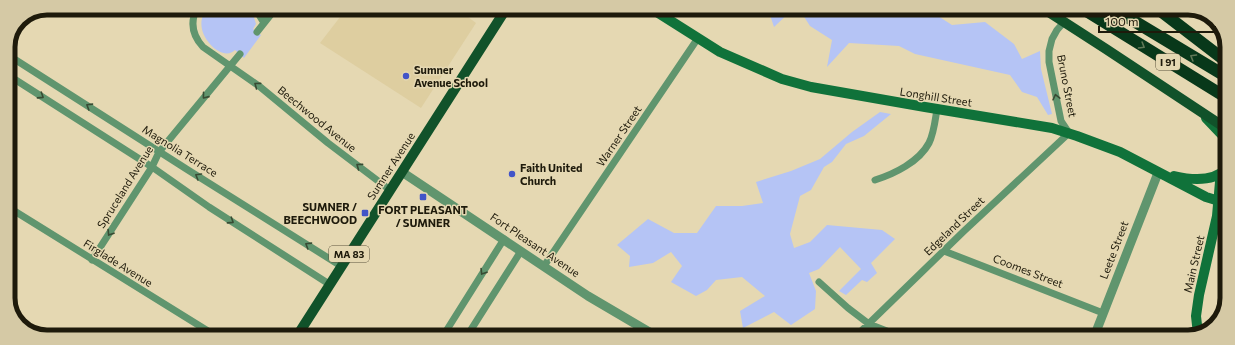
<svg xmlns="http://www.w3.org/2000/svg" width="1235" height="345" viewBox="0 0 1235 345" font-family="Commissioner,sans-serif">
<rect width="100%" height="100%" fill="#e5d8b2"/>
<!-- built -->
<path fill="#decea0" d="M347,8H456L476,23L421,108L320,43Z"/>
<!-- green -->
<path fill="#b5c4f5" d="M209,8H251L256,24L253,29L261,35L244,58L235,50C221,65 186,27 209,8Z
M768,9H793L774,27Z
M799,9H927L952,25L985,22L1014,44L1022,59L1040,51L1041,69L1052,114L1048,115L1037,97L1022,92L1010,75L915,54L899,46L849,43L827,67L832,40L810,26Z
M880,112L891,114L864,136L846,144L832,162L824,167L811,190L800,196L790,234L794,248L810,242L827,225L882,230L895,239L871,263L877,273L867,282L862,280L846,295L839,291L861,269L840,247L819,269L809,273L816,291L815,309L791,325L774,312L743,328L740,311L765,296L742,277L716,280L707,290L696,296L671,282L682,266L671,252L653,263L629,267L630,256L617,245L648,219L674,233H697L716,206H742L763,203L756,182L791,171L820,159L852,132Z"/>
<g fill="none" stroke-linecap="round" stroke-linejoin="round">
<!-- minor -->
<path stroke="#60956e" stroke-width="7" d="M197,8C190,22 192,35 203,47L259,86L328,143L390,190
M255,8L264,23
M257,32L276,8
M8,55L188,170L341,266
M8,75L152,167L209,207L329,284
M875,180C894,174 919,162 929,143C934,133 935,121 937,109
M8,207L216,336
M944,251L1103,313
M92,260L152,167L159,152L240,54
M544,266L698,38
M819,282L848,308L869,324L902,337
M443,336L504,239
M467,336L521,251
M855,337L964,231L1069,133L1061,121L1049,62V51L1052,39L1057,30L1064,22"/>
<!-- tertiary -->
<path stroke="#60956e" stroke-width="9" d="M402,172L588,296L656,336
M1094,337L1158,173"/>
<!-- secondary -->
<path stroke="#10723a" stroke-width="10" d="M652,9L720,52L782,79L811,87L925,107L1052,128L1077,136L1120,152L1206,197L1219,201
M1206,118L1226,139
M1174,176C1191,180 1213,182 1226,169
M1198,334L1196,316L1199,295L1217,216L1220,182L1226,169"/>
<!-- primary -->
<path stroke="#11522a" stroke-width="10" d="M1044,9L1106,49L1227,129
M1194,9L1219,24
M297,336L506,9"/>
<!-- motorway -->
<path stroke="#08381a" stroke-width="12" d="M1083,9L1227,98
M1114,9L1227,77
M1158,9L1227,62"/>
</g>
<!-- one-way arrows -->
<defs><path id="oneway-chevron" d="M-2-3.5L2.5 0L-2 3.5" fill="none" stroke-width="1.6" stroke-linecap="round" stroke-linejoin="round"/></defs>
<g stroke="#607857">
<use href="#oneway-chevron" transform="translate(1142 46) rotate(31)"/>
<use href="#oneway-chevron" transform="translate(1193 57) rotate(-149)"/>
</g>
<g stroke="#384b33">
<use href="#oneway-chevron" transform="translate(257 85) rotate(-143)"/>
<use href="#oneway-chevron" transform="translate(41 96) rotate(33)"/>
<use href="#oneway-chevron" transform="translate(205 96) rotate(129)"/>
<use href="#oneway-chevron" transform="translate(1056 97) rotate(-103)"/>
<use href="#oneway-chevron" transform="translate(89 106) rotate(-148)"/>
<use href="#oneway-chevron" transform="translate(359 166) rotate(-144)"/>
<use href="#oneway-chevron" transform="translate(198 176) rotate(-149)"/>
<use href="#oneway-chevron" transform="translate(231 221) rotate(33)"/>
<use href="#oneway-chevron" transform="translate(110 233) rotate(122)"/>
<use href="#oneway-chevron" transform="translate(308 245) rotate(-148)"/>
<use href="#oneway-chevron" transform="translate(483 272) rotate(122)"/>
</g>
<!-- markers -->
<g fill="#4254c8" stroke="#e5d8b2" stroke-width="1.5">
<circle cx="406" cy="76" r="4"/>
<circle cx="512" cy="174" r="4"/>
<rect x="419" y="193" width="8" height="8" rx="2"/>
<rect x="361" y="209" width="8" height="8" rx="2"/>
</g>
<g text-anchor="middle" stroke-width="3" stroke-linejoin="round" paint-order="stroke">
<!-- shield labels -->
<g fill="#e5d8b2" stroke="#5a533d" stroke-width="1">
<rect x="1156" y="54" width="24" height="16" rx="3"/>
<rect x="329" y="246" width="40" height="16" rx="3"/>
</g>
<g font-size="10" font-weight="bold" fill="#1e1a0b">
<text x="1168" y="66">I 91</text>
<text x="349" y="258">MA 83</text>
</g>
<!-- poi labels -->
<g font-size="11" font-weight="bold" fill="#1e1a0b" stroke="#e5d8b2" text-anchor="start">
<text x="414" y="74">Sumner<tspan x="414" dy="13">Avenue School</tspan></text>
<text x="520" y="172">Faith United<tspan x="520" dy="13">Church</tspan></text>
<text x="357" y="211" text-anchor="end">SUMNER /<tspan x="357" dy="13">BEECHWOOD</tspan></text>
<text x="423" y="214" text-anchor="middle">FORT PLEASANT<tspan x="423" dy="13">/ SUMNER</tspan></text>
</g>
<!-- street labels -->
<g font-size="11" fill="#1e1a0b" stroke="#e5d8b2">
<text transform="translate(1067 86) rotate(79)" y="4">Bruno Street</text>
<text transform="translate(936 97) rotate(9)" y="4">Longhill Street</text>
<text transform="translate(317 119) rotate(39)" y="4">Beechwood Avenue</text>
<text transform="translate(619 136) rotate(-56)" y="4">Warner Street</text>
<text transform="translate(180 151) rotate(32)" y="4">Magnolia Terrace</text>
<text transform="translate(391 166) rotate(-57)" y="4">Sumner Avenue</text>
<text transform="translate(125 187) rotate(-58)" y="4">Spruceland Avenue</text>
<text transform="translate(954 226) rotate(-44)" y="4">Edgeland Street</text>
<text transform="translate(535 245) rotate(34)" y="4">Fort Pleasant Avenue</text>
<text transform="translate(1114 250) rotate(-69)" y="4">Leete Street</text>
<text transform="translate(118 263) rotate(32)" y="4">Firglade Avenue</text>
<text transform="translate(1194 264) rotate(-77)" y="4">Main Street</text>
<text transform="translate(1028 271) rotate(21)" y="4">Coomes Street</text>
</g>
</g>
<!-- crop -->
<path d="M0 0H1235V345H0ZM47 15H1188A32 32 0 0 1 1220 47V298A32 32 0 0 1 1188 330H47A32 32 0 0 1 15 298V47A32 32 0 0 1 47 15Z" fill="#d5c9a5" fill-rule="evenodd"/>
<path fill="none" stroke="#1e1a0b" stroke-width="5" d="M47 15H1188A32 32 0 0 1 1220 47V298A32 32 0 0 1 1188 330H47A32 32 0 0 1 15 298V47A32 32 0 0 1 47 15Z"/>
<!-- scale -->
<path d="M1099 26v6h116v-6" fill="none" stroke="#1e1a0b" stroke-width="2"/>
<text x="1105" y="26" font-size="12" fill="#1e1a0b" stroke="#e5d8b2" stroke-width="3" paint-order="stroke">100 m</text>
</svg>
